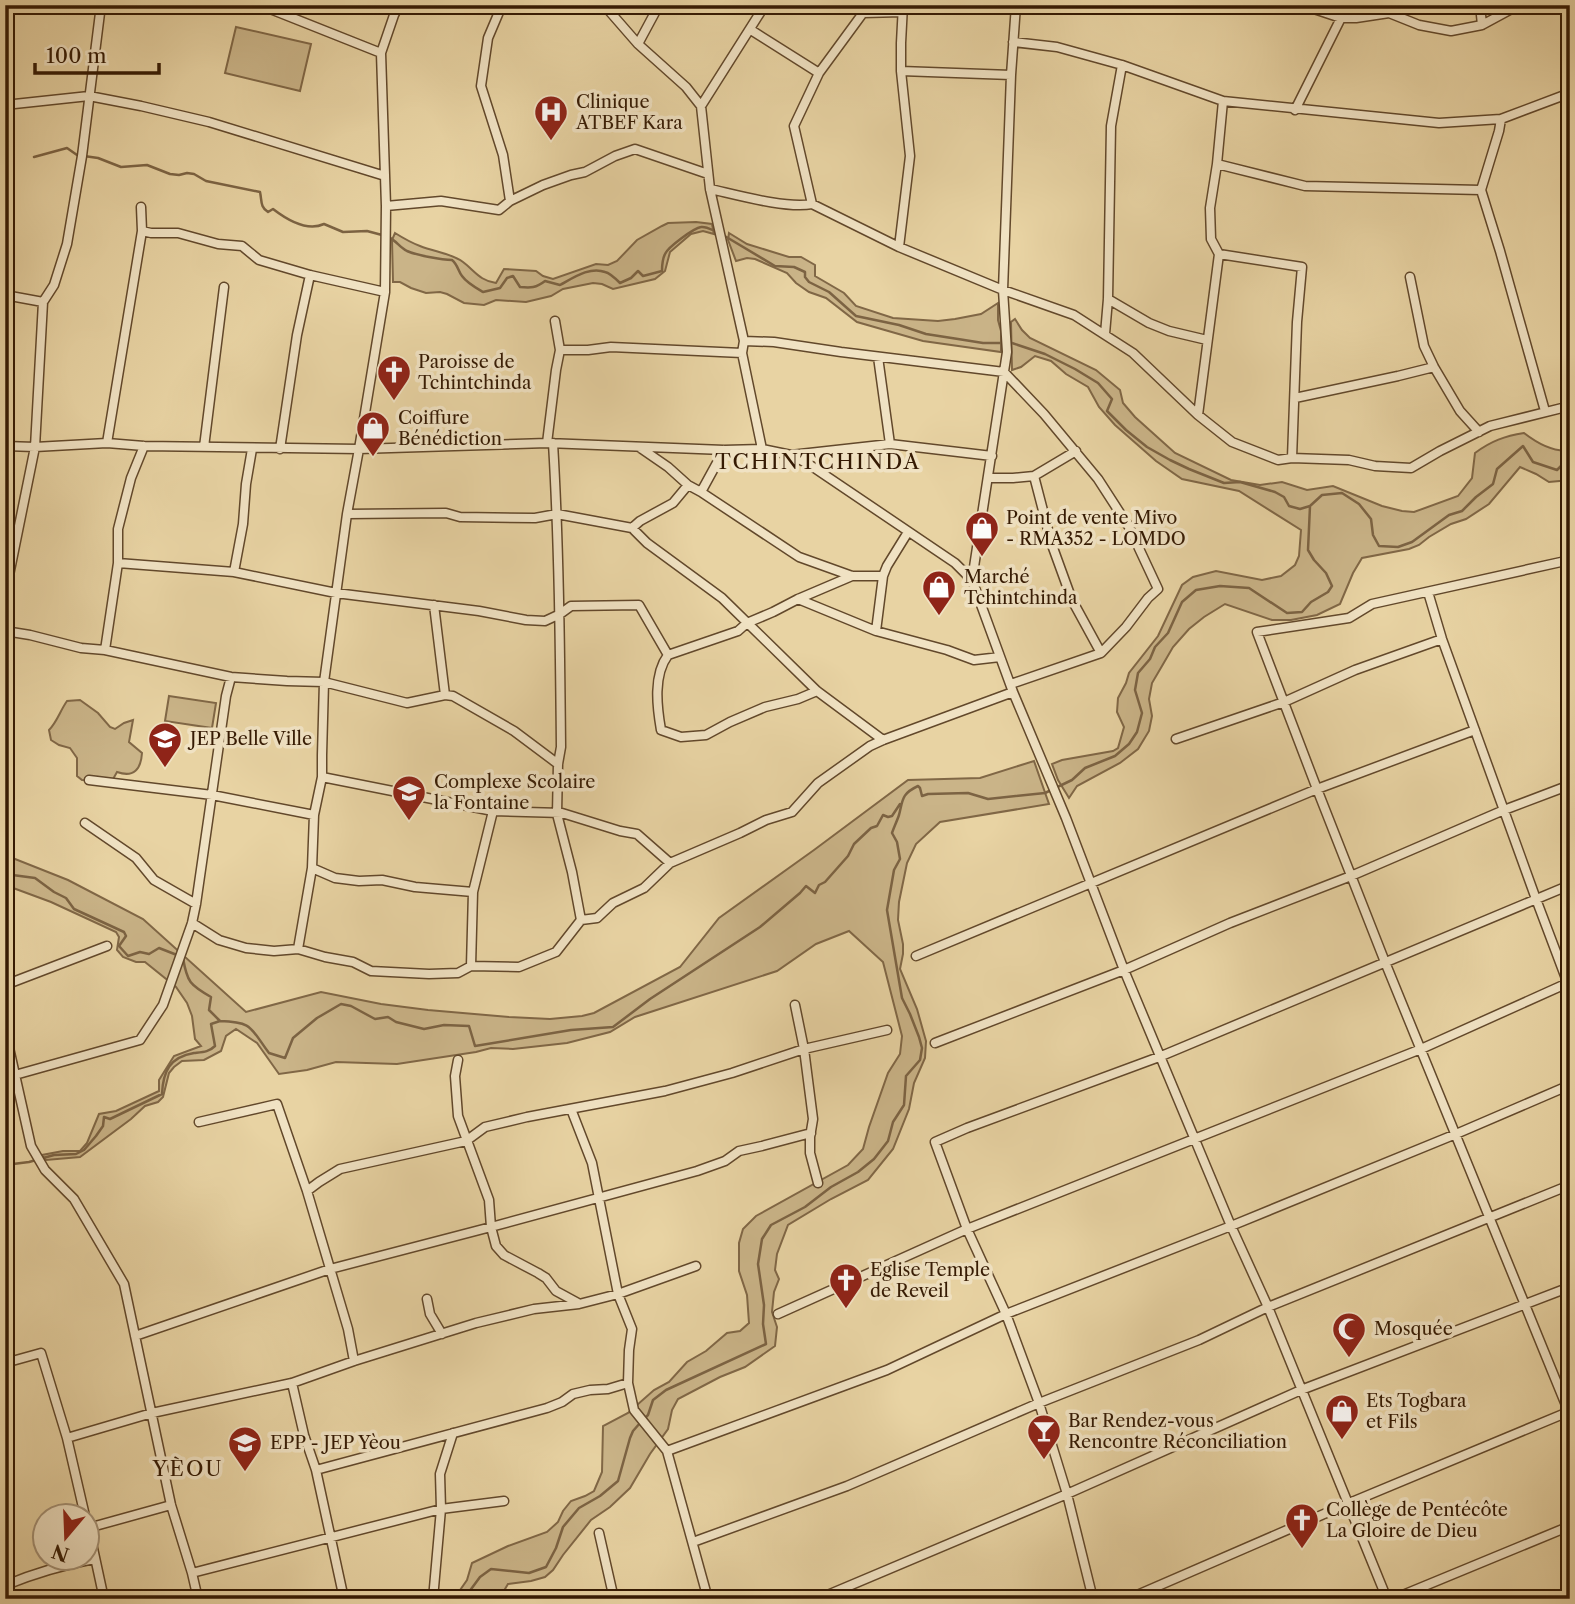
<svg xmlns="http://www.w3.org/2000/svg" width="1575" height="1604" viewBox="0 0 1575 1604" font-family="'Libre Caslon Text',serif">
<rect width="100%" height="100%" fill="#e8d3a3"/>
<filter id="stains"><feTurbulence type="fractalNoise" baseFrequency=".00286" numOctaves="4"/><feColorMatrix values="0 0 0 0 .2 0 0 0 0 .09 0 0 0 0 .02 0 0 0 .5 -.17"/></filter>
<radialGradient id="worn" r=".72"><stop offset=".6" stop-color="#630" stop-opacity="0"/><stop offset="1" stop-color="#630" stop-opacity=".3"/></radialGradient>
<!-- green -->
<path fill="#cab488" stroke="#806746" stroke-width="2" d="M236,27L311,44L300,91L225,73Z
M696,222L712,224L714,234L703,231L691,234L670,252L665,271L655,279L613,289L602,284L593,283L563,289L551,296L526,302L496,300L484,305L464,303L447,294L440,292L426,293L411,288L400,282H393L392,240L395,233C403,238 412,243 420,246C435,252 451,253 463,262C475,271 480,281 496,283L504,269L536,271L543,276L553,279L596,264L608,265L617,261L637,240L662,226L668,223Z
M729,233L747,244L789,257H801L815,265V276L844,293L856,306L893,318L938,321L955,319L981,314L998,303V320L1001,331V352L923,341L857,322L826,298L809,292L796,283L787,273L755,259L747,258L736,261L728,240Z
M1015,319L1022,330L1030,338L1096,370L1120,390L1123,403L1135,417L1175,453L1231,480L1260,485L1282,482L1307,490L1333,486L1382,506L1402,511L1414,512L1458,496L1472,478L1475,453C1491,441 1505,436 1524,433C1537,443 1553,453 1570,450V480L1549,482L1536,474L1520,467L1489,504L1466,519L1451,524L1429,537L1419,545L1409,549L1362,558L1353,573L1340,604L1317,615L1291,620H1272L1225,604L1204,617L1189,629L1173,647L1162,666L1152,683L1149,699L1152,716L1149,731L1138,749L1120,763L1077,786L1069,798L1058,780L1052,764L1062,760L1113,751L1118,748L1124,727L1117,712L1118,698L1126,683L1129,673L1158,636L1182,585L1193,577L1216,571L1262,580L1281,576L1295,565L1299,556L1301,530L1239,491L1182,479L1156,461L1115,425L1099,407L1088,387L1066,374L1051,361L1035,356L1021,367L1012,370L1011,322Z
M169,696L216,703L212,728L165,721Z
M80,700L98,713L110,727L115,729L124,723L133,720L129,742L142,753C141,769 134,778 117,772L112,781L82,780L77,776V758L70,748L59,745L51,740L49,730C57,722 60,711 67,701Z
M1034,761L1049,804L940,822L916,844L907,863L899,902L898,920L903,944V954L900,969L917,1009L926,1041L925,1058L914,1083L909,1109L893,1149L868,1180L831,1199L788,1225L777,1254L775,1270L779,1279L774,1292L772,1312L777,1327L775,1346L745,1367L720,1377L678,1399L672,1410L668,1429L650,1454L630,1488L610,1507L591,1520L563,1555L553,1570L545,1577L531,1581L508,1584L502,1594L501,1599H462L458,1593L467,1580L472,1563L508,1546L547,1532L558,1522L563,1511L571,1501L585,1496L594,1491L602,1472L603,1426L628,1413L654,1390L669,1382L687,1362L706,1351L727,1333L740,1331L749,1323L747,1295L739,1271V1243L743,1229L756,1216L848,1165L863,1149L869,1127L888,1073L900,1054L902,1036L883,962L849,931L816,944L777,971L635,1017L610,1032L567,1043L513,1049L491,1048L476,1052L397,1064L336,1062L307,1070L279,1074L257,1043L236,1029L226,1036L221,1051L204,1060L182,1061L174,1067L169,1073L163,1097L158,1102L145,1106L131,1119L80,1157L46,1160L42,1155L63,1151H80L87,1143L99,1114L116,1111L159,1091V1080L174,1056L201,1046L195,1039L192,1016L187,1003L176,987L145,962H136L123,957L117,950L119,937L116,932L51,902L5,885V855L68,880L143,919L246,1012L321,992L381,1004L428,1010L509,1017L550,1019L582,1016L594,1013L680,967L719,918L814,850L908,780L980,778Z"/>
<g fill="none" stroke-linecap="round" stroke-linejoin="round">
<!-- stream -->
<path stroke="#7c6343" stroke-width="2.5" d="M34,157L67,148L77,155L98,158L121,167L147,165L170,174L179,175L187,173L194,174L206,181L260,192C262,201 260,207 268,212L273,209C286,219 307,232 324,224L343,232L367,231L382,235
M723,235L775,266L794,267L805,272V277L809,282L829,292L856,316L899,325L926,334L958,339L983,343H1012L1045,354L1075,369L1098,383L1112,399L1107,411L1126,430L1147,447L1170,460L1189,469L1224,483L1240,482L1275,492L1284,497L1289,506L1300,509L1310,506
M388,237C396,240 399,247 407,251C416,255 442,260 452,260C458,265 458,271 462,276C467,283 476,288 483,292L500,288L507,278L513,276L520,287C531,288 536,288 545,281L560,285C573,278 590,266 605,272C610,273 616,279 620,283L631,278L638,271L643,276L662,271C662,265 663,258 665,254C668,247 694,228 701,227C706,226 712,230 717,232
M5,874L35,878L54,892L66,898L74,909L124,932L126,936L119,946L128,956L140,952L149,954L159,948L177,955
M183,958C187,982 190,985 211,997L209,1010L220,1021C254,1022 250,1028 269,1053L285,1058L293,1038L317,1018L341,1004L351,1006L375,1019L388,1017L396,1022L424,1029L444,1025L469,1026L475,1046L571,1030L613,1027L650,999L760,927L800,893L806,886L815,893L819,885L825,882L848,856L854,844L871,828L877,826L883,815L888,817L892,816L900,804
M5,1165L29,1162L54,1155L76,1154L84,1150L96,1136L103,1126L104,1117L110,1119L162,1094C163,1071 170,1057 194,1053C203,1052 209,1052 215,1046L211,1024L220,1021
M645,1418L648,1415L653,1400L666,1390L766,1344L763,1324L764,1305L758,1264L762,1239L771,1225L805,1207L831,1187L858,1172L874,1159L888,1141L893,1122L904,1105L906,1076L920,1060L922,1048L919,1037L910,1014L902,998L887,910L894,870L900,859L897,842L892,833C894,827 897,821 899,815C903,800 901,794 918,786L920,788L922,796L928,794L968,793L988,799L1045,793L1072,780L1085,768L1115,756L1129,744L1137,732L1142,713L1135,690L1138,673L1150,659L1155,647L1168,633L1182,602L1196,590L1220,586L1249,588L1287,613L1302,612L1311,602L1328,592L1332,586L1326,573L1314,560L1308,550L1310,506L1322,495L1342,493L1359,504L1371,519L1373,535L1379,546L1398,547L1412,542L1449,515L1462,511L1476,497L1493,484L1497,469L1523,446L1533,462L1557,470L1565,462H1570
M468,1599L466,1596L480,1577L491,1569L529,1573L546,1567L556,1548L563,1527L579,1508L600,1496L618,1481L630,1438L633,1431L640,1423"/>
<!-- street casing -->
<g stroke="#62482b" stroke-width="11">
<path id="street" d="M260,5L381,53L386,206L385,292L359,449L347,514L324,682L322,755V777L314,815L312,868L335,878L359,881L382,880L415,887L473,892
M604,5L638,44L686,87L701,106L710,189L744,341L742,353L762,449
M1302,5L1341,18H1356L1389,13L1419,25L1451,31L1482,25L1519,5
M1480,5L1482,25
M751,30L819,73
M1013,42L1057,47L1122,65L1223,101L1439,123L1501,119L1570,93
M638,44L659,5
M381,53L394,15L399,5
M901,71L1011,75
M5,105L89,96L141,106L209,122L385,176
M701,106L765,5
M1295,110L1341,18
M1501,119L1499,131L1481,190L1500,251L1545,411
M1217,164L1305,186L1481,190
M710,189C737,195 787,209 812,204L899,247L1003,290L1074,315L1133,353L1198,415L1232,442L1278,460L1292,458L1349,460L1375,466L1411,468L1440,451L1490,426L1570,406
M510,201L543,185L571,175L585,172L615,156L635,149L708,174
M812,204L794,126L819,73L863,13L902,12
M386,206L441,201L499,210L510,201L503,155L481,86L488,38L502,5
M142,231L151,233H178L218,244L242,246L259,260L310,275L385,292
M899,247L910,156L901,71V43L903,5
M1219,254L1302,267L1297,322L1292,458
M1410,277L1424,346L1434,367L1460,411L1479,432
M5,295L43,302L35,447L5,595
M1108,299L1149,323L1169,331L1207,340
M43,302L54,285L67,244L82,156L101,5
M1105,334L1108,299L1111,126L1122,65
M744,341L774,342L841,352L1004,372L1044,414L1098,479L1129,527L1158,589L1148,598L1126,627L1101,653L1011,684
M560,350H588L611,347L742,353
M878,357L890,444
M1295,398L1398,376L1434,367
M1198,415L1219,254L1211,239L1210,208L1217,164L1223,101
M107,443L142,231L141,207
M547,443L556,370L560,350L555,321
M553,443C559,544 560,645 561,747L558,764L557,814L572,872L581,920
M5,446L35,447L107,443L144,446L359,449L547,443L724,450L762,449L791,455L810,465L955,563L972,580L1013,692L1066,818L1124,970L1231,1226L1268,1307L1387,1599
M204,447L224,287
M639,447L668,467L688,485
M280,449L297,335L310,275
M724,450L701,492L799,557L852,576H883
M791,455L890,444L992,456
M1034,476L1052,545L1072,600L1101,653
M988,478H1013L1034,476L1076,451
M347,514L446,513L460,517L535,518L557,514L632,528L647,543L722,598L817,691L883,740
M632,528L640,521L673,503L688,485L701,492
M1570,560L1372,604L1349,618L1257,632L1317,789L1385,962L1570,1415
M118,563L234,572L336,593L479,611L526,620L545,621L560,614L571,606L639,605L668,655
M234,572L243,524L246,484L252,449
M972,580L1007,352L1003,290L1011,75L1016,5
M1428,592L1442,639L1536,899L1570,989
M798,599L876,631L947,650L974,660L1000,657
M434,605L445,695
M5,631L30,635L81,648L105,650L231,677L287,681L324,682L407,703L445,695L453,696L514,731L558,764
M876,631L883,576L887,566L908,532
M105,650L118,563V529L131,478L144,446
M817,691L798,699L765,707L730,722L706,735L681,737L661,730C657,707 653,675 668,655L738,631L747,623L773,612L798,599L852,576
M1176,739L1284,702L1355,670L1442,639
M322,777L493,811L562,813L620,831L637,834L670,863
M89,780L212,795L314,815
M85,823L136,858L154,880L196,904
M192,923L219,940L246,948L274,951L298,949L325,957L353,962L371,971L429,974L458,973L471,966L519,967L556,952L581,920L597,918L613,903L644,888L670,863L740,833L766,820L792,812L818,783L870,746L883,740L1013,692
M298,949L312,868
M916,956L1317,789L1475,730
M471,966L473,892L493,811
M5,985L107,946
M795,1005L804,1049L813,1119L810,1137V1153L818,1183
M5,1030L31,1146L45,1170L74,1199L124,1284L171,1505L192,1573L198,1599
M935,1043L1124,970L1230,923L1351,876L1504,810L1570,785
M458,1060L455,1076L458,1116L489,1200L491,1227L496,1246L504,1255L538,1273L546,1278L556,1291L578,1303
M5,1076L15,1075L140,1040L163,1005L192,923L196,904L226,696L231,677
M571,1109L592,1163L618,1294L632,1329L629,1350L628,1383L634,1410L667,1451L887,1370L1006,1314L1231,1226L1456,1134L1570,1085
M199,1122L277,1104L307,1191L348,1329L354,1361
M307,1191L319,1182L340,1169L466,1141L485,1127L527,1117L665,1091L732,1073L804,1049L887,1030
M427,1299L430,1314L442,1334
M778,1314L967,1229L1421,1049L1570,982
M135,1336L330,1269L491,1227L697,1171L725,1161L739,1151L762,1146L811,1133
M5,1363L41,1353L67,1438L85,1516
M292,1383L304,1435L316,1470L547,1408L562,1402L573,1394L590,1390L608,1389L628,1383
M67,1438L152,1413L292,1383L354,1361L476,1323L534,1309L579,1304L618,1294L696,1266
M667,1451L708,1599
M316,1470L344,1599
M88,1525L104,1599
M88,1528L171,1505
M599,1533L614,1599
M693,1542L847,1486L1039,1403L1199,1340L1268,1307L1570,1185
M192,1573L441,1509L504,1501
M5,1582L9,1599
M6,1585C35,1573 63,1565 94,1559
M414,1599L433,1595
M433,1599L441,1509L440,1474L453,1433
M818,1599L1067,1494L1301,1390L1570,1287
M1093,1599L1067,1494L1039,1403L1006,1314L967,1229L935,1142L967,1128L1159,1057L1570,885
M1128,1599L1347,1504L1568,1412
M1393,1599L1570,1526"/>
</g>
<!-- street -->
<use href="#street" stroke="#f0e2c3" stroke-width="8"/>
</g>
<!-- icons -->
<defs>
<g id="hospital-pin" transform="scale(1.75)"><path d="M0 17L-7.5 6A9.5 9.5 0 1 1 7.5 6Z" fill="#8f2418" stroke="#f0e2c3"/><path d="M-5-5h3v3.5h4V-5h3V5h-3V1.5h-4V5h-3Z" fill="#fff"/></g>
<g id="church-pin" transform="scale(1.75)"><path d="M0 17L-7.5 6A9.5 9.5 0 1 1 7.5 6Z" fill="#8f2418" stroke="#f0e2c3"/><path d="M-1.2-6h2.4v3.5h3.3v2.4h-3.3V6h-2.4V-.1h-3.3v-2.4h3.3Z" fill="#fff"/></g>
<g id="shop-pin" transform="scale(1.75)"><path d="M0 17L-7.5 6A9.5 9.5 0 1 1 7.5 6Z" fill="#8f2418" stroke="#f0e2c3"/><path d="M-5-2.5h2.3a2.7 3.5 0 0 1 5.4 0H5L5.5 6h-11ZM-1.5-2.5h3a1.5 2.3 0 0 0-3 0Z" fill="#fff"/></g>
<g id="school-pin" transform="scale(1.75)"><path d="M0 17L-7.5 6A9.5 9.5 0 1 1 7.5 6Z" fill="#8f2418" stroke="#f0e2c3"/><path d="M0-5L7-2L0 1L-7-2ZM-4 1L0 2.5L4 1V4Q0 6-4 4Z" fill="#fff"/></g>
<g id="mosque-pin" transform="scale(1.75)"><path d="M0 17L-7.5 6A9.5 9.5 0 1 1 7.5 6Z" fill="#8f2418" stroke="#f0e2c3"/><path d="M3.5-4.9A6 6 0 1 0 3.5 4.9A5 5 0 1 1 3.5-4.9Z" fill="#fff"/></g>
<g id="bar-pin" transform="scale(1.75)"><path d="M0 17L-7.5 6A9.5 9.5 0 1 1 7.5 6Z" fill="#8f2418" stroke="#f0e2c3"/><path d="M-6-5H6L.8 .8V4.5H3.5V6h-7V4.5H-.8V.8Z" fill="#fff"/></g>
</defs>
<g fill-rule="evenodd">
<use href="#hospital-pin" x="551" y="112"/>
<use href="#church-pin" x="394" y="372"/>
<use href="#shop-pin" x="373" y="428"/>
<use href="#shop-pin" x="982" y="528"/>
<use href="#shop-pin" x="939" y="587"/>
<use href="#school-pin" x="165" y="739"/>
<use href="#school-pin" x="409" y="792"/>
<use href="#church-pin" x="846" y="1280"/>
<use href="#mosque-pin" x="1349" y="1329"/>
<use href="#shop-pin" x="1342" y="1411"/>
<use href="#bar-pin" x="1044" y="1431"/>
<use href="#school-pin" x="245" y="1443"/>
<use href="#church-pin" x="1302" y="1520"/>
</g>
<g text-anchor="middle" stroke-width="7" stroke-linejoin="round" paint-order="stroke">
<!-- poi labels -->
<g font-size="18" fill="#351a03" stroke="#f0e2c3" text-anchor="start">
<text x="576" y="108">Clinique<tspan x="576" dy="21">ATBEF Kara</tspan></text>
<text x="418" y="368">Paroisse de<tspan x="418" dy="21">Tchintchinda</tspan></text>
<text x="398" y="424">Coiffure<tspan x="398" dy="21">Bénédiction</tspan></text>
<text x="1006" y="524">Point de vente Mivo<tspan x="1006" dy="21">- RMA352 - LOMDO</tspan></text>
<text x="964" y="583">Marché<tspan x="964" dy="21">Tchintchinda</tspan></text>
<text x="190" y="745">JEP Belle Ville</text>
<text x="434" y="788">Complexe Scolaire<tspan x="434" dy="21">la Fontaine</tspan></text>
<text x="870" y="1276">Eglise Temple<tspan x="870" dy="21">de Reveil</tspan></text>
<text x="1374" y="1335">Mosquée</text>
<text x="1366" y="1407">Ets Togbara<tspan x="1366" dy="21">et Fils</tspan></text>
<text x="1068" y="1427">Bar Rendez-vous<tspan x="1068" dy="21">Rencontre Réconciliation</tspan></text>
<text x="270" y="1449">EPP - JEP Yèou</text>
<text x="1326" y="1516">Collège de Pentécôte<tspan x="1326" dy="21">La Gloire de Dieu</tspan></text>
</g>
<!-- quarter labels -->
<g font-size="21" letter-spacing="2" fill="#351a03" stroke="#f0e2c3">
<text x="818" y="469">TCHINTCHINDA</text>
<text x="188" y="1476">YÈOU</text>
</g>
</g>
<!-- margin -->
<rect width="1575" height="1604" fill="none" stroke="#e8d3a3" stroke-width="28"/>
<rect x="7" y="7" width="1561" height="1590" fill="none" stroke="#351a03" stroke-width="3.5"/>
<rect x="14" y="14" width="1547" height="1576" fill="none" stroke="#351a03" stroke-width="2"/>
<!-- north arrow -->
<g transform="translate(66 1537) rotate(199)"><circle r="33" fill="#f0e2c3" stroke="#a59276" stroke-width="2"/>
<path d="M0-5L12 26L0 18L-12 26Z" fill="#8f2418"/>
<text y="-10" font-size="19" font-weight="bold" text-anchor="middle" fill="#351a03">N</text>
</g>
<!-- scale -->
<path d="M35 63v10h124v-10" fill="none" stroke="#351a03" stroke-width="3.5"/>
<text x="46" y="63" font-size="21" fill="#351a03" stroke="#f0e2c3" stroke-width="5" paint-order="stroke">100 m</text>
<rect width="100%" height="100%" filter="url(#stains)"/>
<rect width="100%" height="100%" fill="url(#worn)"/>
</svg>
